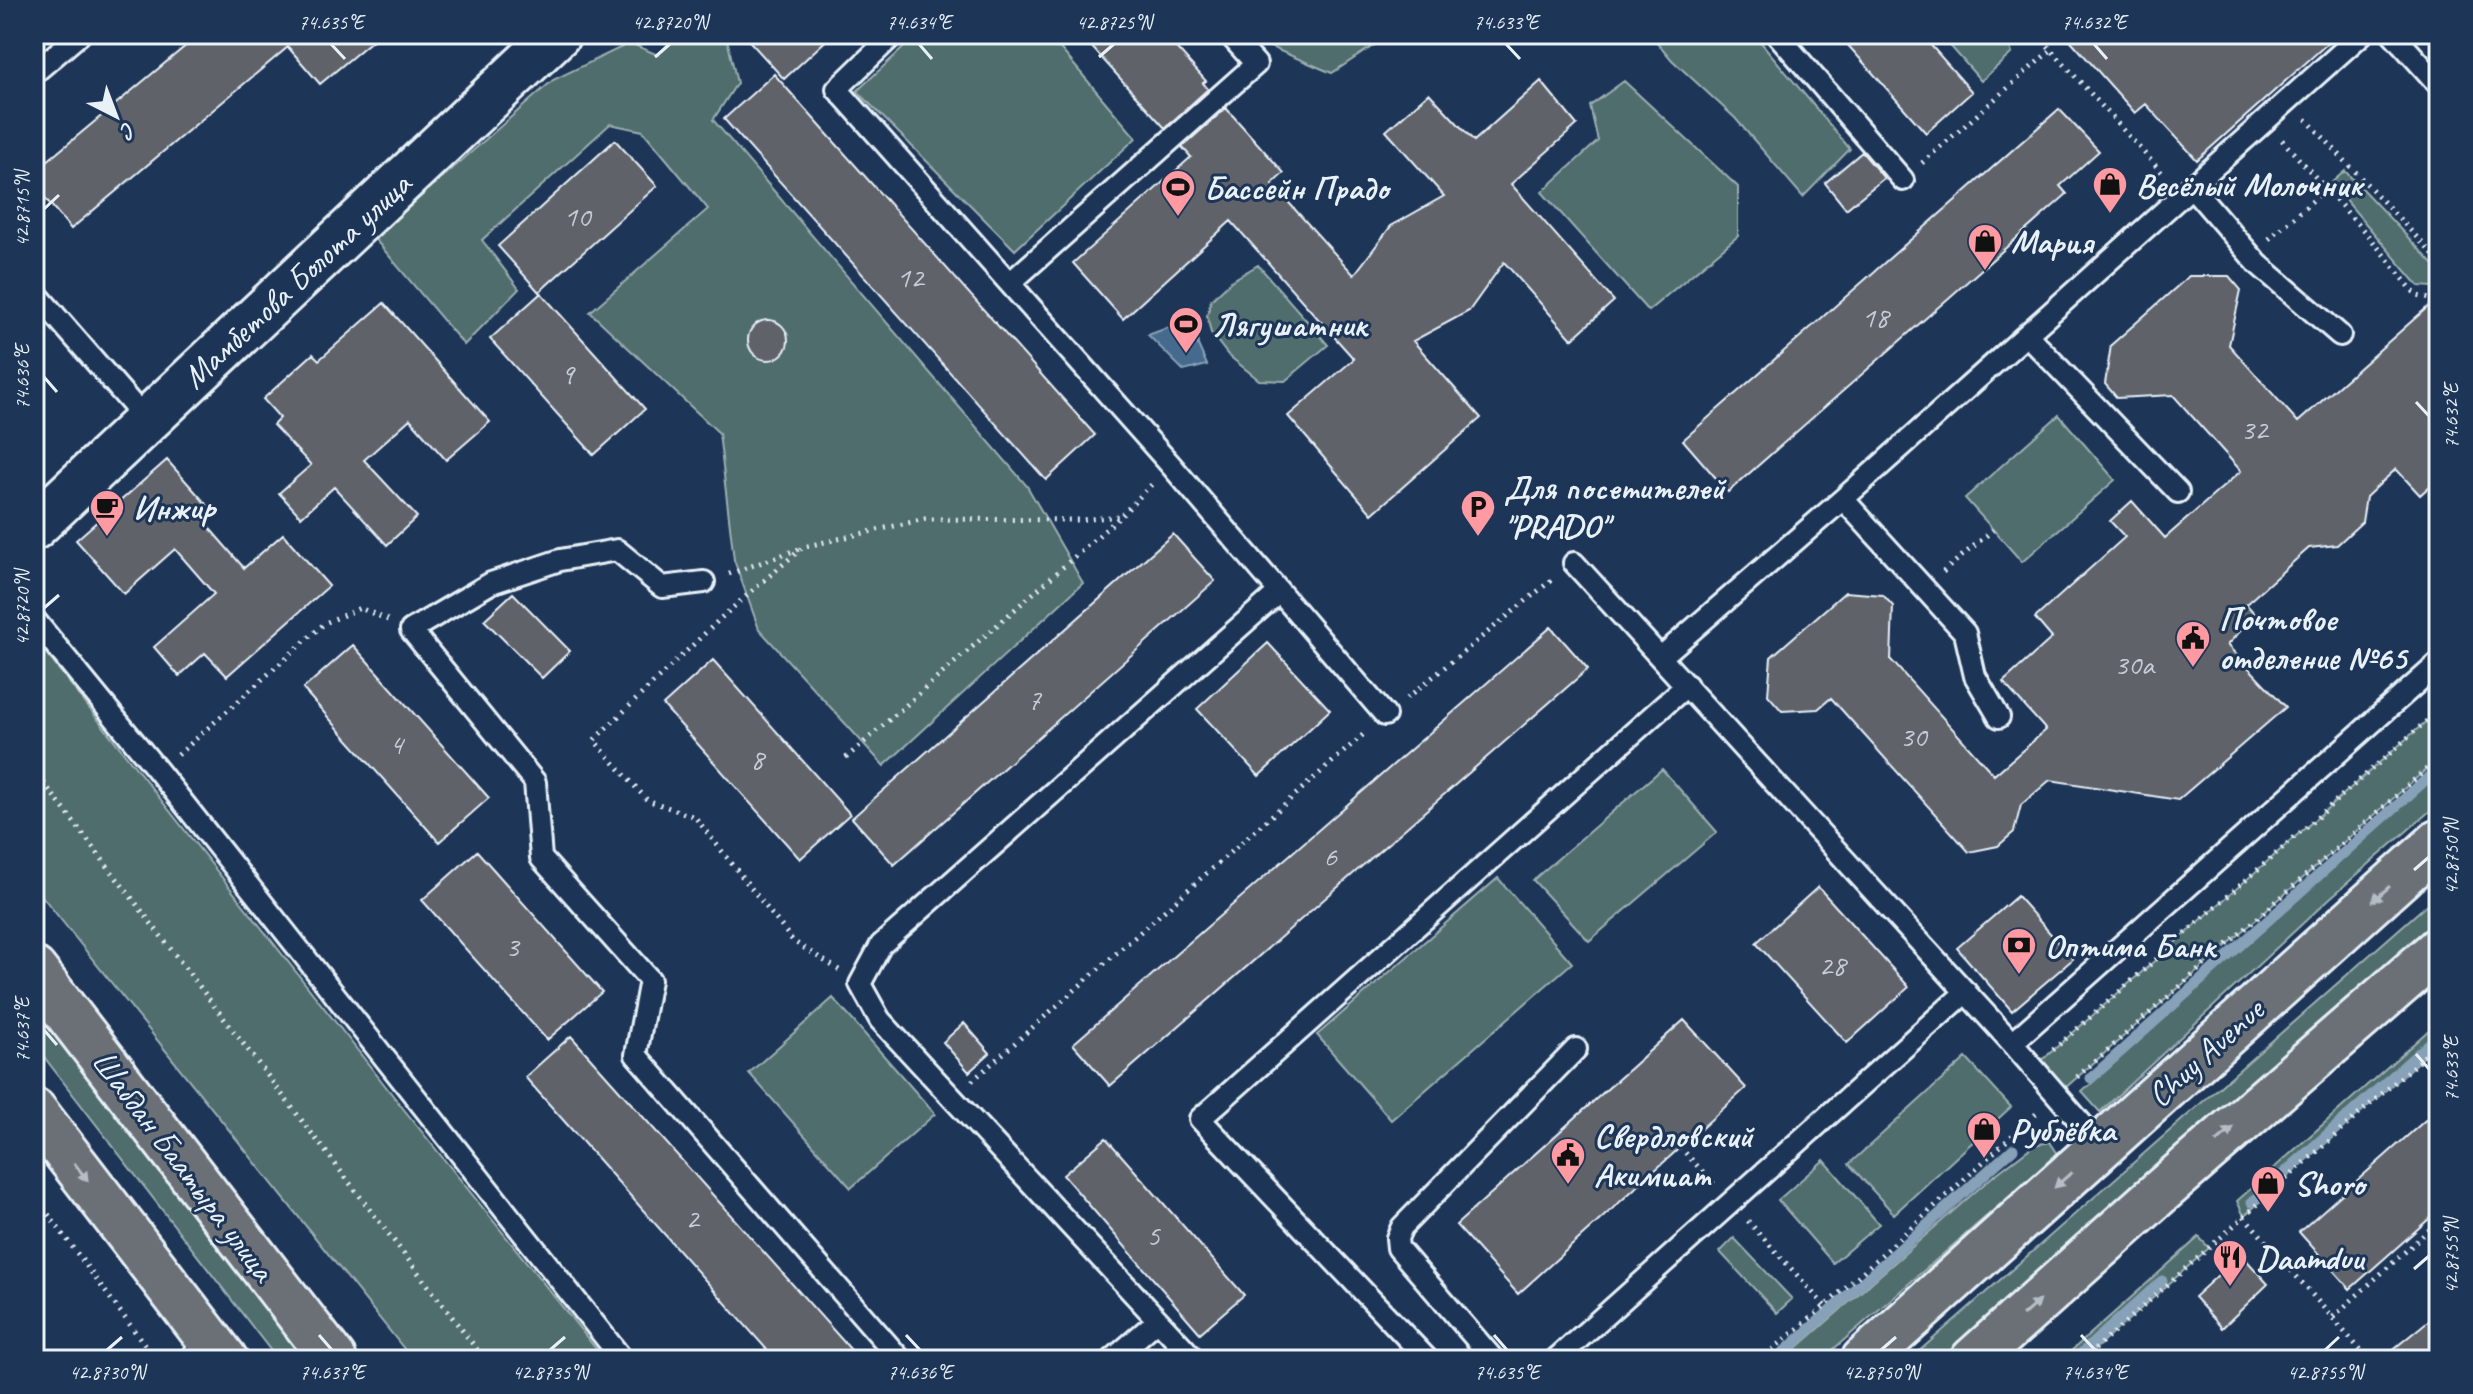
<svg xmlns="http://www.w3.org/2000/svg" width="2473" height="1394" viewBox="0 0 2473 1394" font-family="Caveat,sans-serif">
<rect width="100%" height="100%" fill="#1d3557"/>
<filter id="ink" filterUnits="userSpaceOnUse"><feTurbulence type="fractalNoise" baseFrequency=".0125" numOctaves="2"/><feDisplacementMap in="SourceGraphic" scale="16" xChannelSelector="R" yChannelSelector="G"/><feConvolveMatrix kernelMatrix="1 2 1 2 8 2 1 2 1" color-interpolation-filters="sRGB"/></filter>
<g filter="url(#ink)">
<!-- green -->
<path fill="#506d6c" stroke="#9cafb2" stroke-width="2" d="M678,34H720L728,43L737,83L713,120L1027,486L1083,583L884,766L759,629L734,560L719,433L590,312L708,209L643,131L610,124L482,240L519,289L464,345L374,238L553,80L630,43L658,55Z
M918,34H1048L1136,138L1015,250L857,91Z
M1282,34H1391L1332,73L1268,46Z
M1650,34H1754L1850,149L1803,197L1735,118L1672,60Z
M1940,34H2004L2012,53L1981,81Z
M1624,81L1738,187V236L1648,311L1542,192L1598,141L1590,106Z
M2345,171L2435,266L2439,279L2433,287L2419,286L2331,183Z
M1258,265L1328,345L1285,381L1259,380L1228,355L1211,333L1207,316L1211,300L1231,281Z
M2059,415L2115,480L2022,562L1965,498Z
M34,638L402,1107L605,1360H413L34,886Z
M2439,710V758L2064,1089L2033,1068Z
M1662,769L1717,832L1589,941L1533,880Z
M2439,771V803L2329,899L2100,1112L2082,1092Z
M1498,878L1572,963L1391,1120L1317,1035Z
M2439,894V925L1945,1360H1909Z
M34,996L314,1360H278L34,1044Z
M833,998L935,1114L851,1188L749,1073Z
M2439,1021V1043L2244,1216L2237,1201Z
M1966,1058L2011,1107L1894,1214L1849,1164Z
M2050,1142L2058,1154L1821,1360H1783L1992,1177L2034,1145Z
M1824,1160L1879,1224L1833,1263L1778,1200Z
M2199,1237L2209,1248L2083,1360H2061Z
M1734,1238L1792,1299L1777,1313L1720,1252Z"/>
<!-- water -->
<path fill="#456b8d" stroke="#86a1b8" stroke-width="2" d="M1178,324L1197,328L1198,345L1207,365L1184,371L1148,335Z"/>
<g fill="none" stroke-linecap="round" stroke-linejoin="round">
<!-- stream -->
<path stroke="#86a1b8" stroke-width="11" d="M2091,1078L2439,768
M2252,1202L2439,1035
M1777,1358L2013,1149
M2074,1360L2162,1281"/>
</g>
<!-- building -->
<path fill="#60626a" stroke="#e8f1f8" stroke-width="2" d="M200,34H380L320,84L288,47L71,229L34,185V172Z
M743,34H833L784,79Z
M1080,34H1164L1206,81L1203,83L1208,89L1165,128Z
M1838,34H1921L1972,92L1926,133Z
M2065,34H2338L2197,160L2146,104L2135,113Z
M774,74L1095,435L1046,480L724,119Z
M1541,81L1577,125L1511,184L1614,301L1572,339L1504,262L1469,311L1413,341L1481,418L1372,514L1288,416L1354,359L1231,221L1123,319L1073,263L1191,157L1182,147L1226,108L1284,173L1272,184L1354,275L1391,226L1444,196L1386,131L1429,93L1474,141Z
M2059,109L2099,151L2060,186L2067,194L1728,492L1683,440Z
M615,140L657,186L539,292L498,246Z
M1862,152L1884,178L1846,209L1825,183Z
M2189,276H2229L2241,290L2229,345L2298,422L2439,297V478L2420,495L2396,469L2366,497L2362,522L2337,545L2309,548L2246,604L2256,615L2227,645L2286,707L2178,800L2050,780L2021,805L2014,832L1998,846L1969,852L1831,698L1818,709L1782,711L1768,695L1771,657L1845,592L1883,595L1893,606L1891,660L1994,775L2046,730L2003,682L2052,638L2035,618L2125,537L2110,521L2132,501L2165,538L2241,471L2173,395L2117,398L2105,384L2111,345Z
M541,293L645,409L594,455L490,339Z
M384,303L490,422L446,460L410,419L364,460L417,517L387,545L334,487L301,517L279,493L311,465L273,425L280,418L263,399L313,354L319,360Z
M748 340a20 20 0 1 1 40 0a20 20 0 1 1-40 0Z
M167,460L215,514L205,523L244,568L283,534L329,586L227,676L205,653L179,676L154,647L214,594L175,549L124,594L76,540Z
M1173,534L1215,581L894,865L852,818Z
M513,593L570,651L542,678L484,620Z
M1551,627L1588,669L1110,1086L1073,1044Z
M1268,643L1330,710L1259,776L1197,709Z
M353,645L489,798L439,842L303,689Z
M713,660L850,814L800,859L663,705Z
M477,851L602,992L547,1040L422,900Z
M1818,887L1909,987L1847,1043L1756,943Z
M2017,896L2073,959L2012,1011L1957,948Z
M1684,1020L1746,1088L1518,1294L1456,1225Z
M964,1023L990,1053L969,1072L943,1042Z
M571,1036L860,1360H776L525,1077Z
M2439,1108V1210L2350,1289L2299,1232Z
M1106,1138L1244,1295L1200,1333L1063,1175Z
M2241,1254L2268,1284L2222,1328L2194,1297Z
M2439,1312V1360H2380Z"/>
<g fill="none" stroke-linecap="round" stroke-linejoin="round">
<!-- service casing -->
<g stroke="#e8f1f8" stroke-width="26">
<path id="service" d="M894,34L837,89L1170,464L1385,715
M1777,34L1903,180
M2393,34L2439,85
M34,73L80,34
M2191,186L2258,264L2340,335
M1010,283L1256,64L1229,34
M34,291L146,420
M2027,335L2178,492
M1843,499L1965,633L1975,676L1999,717
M1574,563L2012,1043L2101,1146
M704,582L662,587L617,550L560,560L491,583L411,630L535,782L541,858L650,980L636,1055L901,1360
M34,619L159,772L623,1360
M1661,657L1843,499L2362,34
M2012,1043L2439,663
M188,1360L210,1340
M1112,1360L1158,1320
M1195,1360L880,1020L860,984L881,945L1279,592
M1428,1360L1200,1119L1687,685
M1494,1360L1398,1248L1397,1238L1402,1227L1576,1049
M1555,1360L1966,992"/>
</g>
<!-- tertiary casing -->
<g stroke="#e8f1f8" stroke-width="50">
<path id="tertiary" d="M34,527L558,34"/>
</g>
<!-- primary casing -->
<g stroke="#e8f1f8" stroke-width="50">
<path id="primary" d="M34,970L334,1360
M34,1111L225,1360
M1864,1360L2439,842
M1973,1360L2159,1193L2439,949"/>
</g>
<!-- path -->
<path stroke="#e8f1f8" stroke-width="5" stroke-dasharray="2 6" stroke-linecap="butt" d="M2037,34L2165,176
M2306,119L2439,261
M2282,140L2372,240L2417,296L2439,301
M1922,163L2051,50
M2269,239L2326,189
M1943,572L1993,530
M729,574L799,549
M1407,698L1554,578
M178,755L325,623L360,608L388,620
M846,758L1121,516L1153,483
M34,770L485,1360
M839,970L793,941L695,817L647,800L594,740L722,617L803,547L925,519L1080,520L1121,516
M2053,1050L2439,710
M2077,1077L2439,758
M972,1081L1365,733
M1680,1147L1714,1184
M34,1195L156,1360
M2244,1216L2369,1360
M1748,1221L1825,1306
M2333,1317L2439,1221
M1760,1360L1825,1306L2037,1113
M2083,1360L2439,1043"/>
<!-- service -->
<use href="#service" stroke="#1d3557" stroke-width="20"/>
<!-- tertiary -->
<use href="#tertiary" stroke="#1d3557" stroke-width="44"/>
<!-- primary -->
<use href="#primary" stroke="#6b6f75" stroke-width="44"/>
</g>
<!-- one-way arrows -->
<defs><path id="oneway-solid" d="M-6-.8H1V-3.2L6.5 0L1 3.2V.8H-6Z" transform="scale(2)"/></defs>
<g fill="#b6bdc4">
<use href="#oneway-solid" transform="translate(2381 894) rotate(138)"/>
<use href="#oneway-solid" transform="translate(2225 1135) rotate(-41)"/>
<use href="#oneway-solid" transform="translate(81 1172) rotate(53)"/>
<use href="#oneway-solid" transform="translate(2063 1180) rotate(138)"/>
<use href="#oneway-solid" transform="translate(2031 1308) rotate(-42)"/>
</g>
</g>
<!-- ticks -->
<path fill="none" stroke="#e8f1f8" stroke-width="3" d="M331,44L345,59M919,44L932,59M1506,44L1520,59M2094,44L2107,59M655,57L670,44M1099,57L1114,44M44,209L59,195M44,377L57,392M2416,402L2429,416M44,608L59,595M2414,870L2429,857M44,1030L57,1045M2416,1054L2429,1069M2414,1269L2429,1256M319,1335L332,1350M906,1335L920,1350M1494,1335L1507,1350M2081,1335L2095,1350M107,1350L122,1337M550,1350L565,1337M1881,1350L1896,1337M2325,1350L2339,1337"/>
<!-- icons -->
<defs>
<g id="shop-pin" transform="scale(1.8)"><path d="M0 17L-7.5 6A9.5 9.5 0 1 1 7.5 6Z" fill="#ff9aa2" stroke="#1d3557"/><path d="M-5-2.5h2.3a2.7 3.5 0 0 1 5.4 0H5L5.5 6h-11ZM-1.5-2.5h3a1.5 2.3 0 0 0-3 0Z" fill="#111"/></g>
<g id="stadium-pin" transform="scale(1.8)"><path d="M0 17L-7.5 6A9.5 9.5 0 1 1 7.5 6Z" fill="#ff9aa2" stroke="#1d3557"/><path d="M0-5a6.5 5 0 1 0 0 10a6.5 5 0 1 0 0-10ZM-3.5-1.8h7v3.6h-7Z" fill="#111"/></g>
<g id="cafe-pin" transform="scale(1.8)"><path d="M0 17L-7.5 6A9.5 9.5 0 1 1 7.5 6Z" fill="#ff9aa2" stroke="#1d3557"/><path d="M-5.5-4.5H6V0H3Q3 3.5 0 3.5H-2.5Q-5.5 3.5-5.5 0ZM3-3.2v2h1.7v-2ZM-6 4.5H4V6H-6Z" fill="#111"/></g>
<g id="parking-pin" transform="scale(1.8)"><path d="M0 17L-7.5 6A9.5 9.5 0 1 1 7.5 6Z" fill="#ff9aa2" stroke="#1d3557"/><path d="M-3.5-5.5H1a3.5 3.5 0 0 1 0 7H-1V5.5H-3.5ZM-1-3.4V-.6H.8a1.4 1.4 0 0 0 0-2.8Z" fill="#111"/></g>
<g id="civic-pin" transform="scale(1.8)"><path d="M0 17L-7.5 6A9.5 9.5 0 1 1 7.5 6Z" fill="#ff9aa2" stroke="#1d3557"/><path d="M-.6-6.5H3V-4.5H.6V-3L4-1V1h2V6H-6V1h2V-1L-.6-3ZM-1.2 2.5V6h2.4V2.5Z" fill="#111"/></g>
<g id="bank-pin" transform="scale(1.8)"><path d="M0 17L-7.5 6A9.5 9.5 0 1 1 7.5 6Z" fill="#ff9aa2" stroke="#1d3557"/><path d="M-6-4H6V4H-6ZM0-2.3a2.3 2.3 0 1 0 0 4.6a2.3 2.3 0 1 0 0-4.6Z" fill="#111"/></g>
<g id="restaurant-pin" transform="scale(1.8)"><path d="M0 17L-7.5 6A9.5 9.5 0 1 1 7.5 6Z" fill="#ff9aa2" stroke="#1d3557"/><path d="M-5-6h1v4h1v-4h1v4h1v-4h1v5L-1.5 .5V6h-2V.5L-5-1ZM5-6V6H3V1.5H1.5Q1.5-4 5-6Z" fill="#111"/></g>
</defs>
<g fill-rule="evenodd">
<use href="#shop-pin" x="2110" y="184"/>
<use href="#stadium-pin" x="1178" y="187"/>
<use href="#shop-pin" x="1985" y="241"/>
<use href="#stadium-pin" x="1186" y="324"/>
<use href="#cafe-pin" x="107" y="507"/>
<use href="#parking-pin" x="1478" y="507"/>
<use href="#civic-pin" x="2193" y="638"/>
<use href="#bank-pin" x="2019" y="945"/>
<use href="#shop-pin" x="1984" y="1129"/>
<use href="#civic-pin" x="1568" y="1155"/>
<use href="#shop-pin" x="2268" y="1183"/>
<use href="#restaurant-pin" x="2230" y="1257"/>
</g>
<g text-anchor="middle" stroke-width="6" stroke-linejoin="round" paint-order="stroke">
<!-- number labels -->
<g font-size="30" fill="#c6cdd4">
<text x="577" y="226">10</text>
<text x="910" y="287">12</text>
<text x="1875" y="327">18</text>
<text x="567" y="384">9</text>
<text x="2254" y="439">32</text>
<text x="2134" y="674">30а</text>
<text x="1034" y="709">7</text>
<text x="1913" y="746">30</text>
<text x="396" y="754">4</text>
<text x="757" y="769">8</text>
<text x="1330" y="866">6</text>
<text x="512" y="956">3</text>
<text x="1832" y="975">28</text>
<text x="692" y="1228">2</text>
<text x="1153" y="1245">5</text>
</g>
<!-- poi labels -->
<g font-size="34" font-weight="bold" fill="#e8f1f8" stroke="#1d3557" text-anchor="start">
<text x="2136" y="196">Весёлый Молочник</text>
<text x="1204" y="199">Бассейн Прадо</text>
<text x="2011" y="253">Мария</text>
<text x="1212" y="336">Лягушатник</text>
<text x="1504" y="499">Для посетителей<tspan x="1504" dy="39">"PRADO"</tspan></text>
<text x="133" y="519">Инжир</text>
<text x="2219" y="630">Почтовое<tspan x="2219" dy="39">отделение №65</tspan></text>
<text x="2045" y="957">Оптима Банк</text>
<text x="2010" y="1141">Рублёвка</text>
<text x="1594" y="1147">Свердловский<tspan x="1594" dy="39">Акимиат</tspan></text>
<text x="2294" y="1195">Shoro</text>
<text x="2256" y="1269">Daamduu</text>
</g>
<!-- street labels -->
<g font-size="34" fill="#e8f1f8" stroke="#1d3557">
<text transform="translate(296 280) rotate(-43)" y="12">Мамбетова Болота улица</text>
<text transform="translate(2205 1052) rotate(-42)" y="12">Chuy Avenue</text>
<text transform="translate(184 1165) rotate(53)" y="12">Шабдан Баатыра улица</text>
</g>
</g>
<!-- margin -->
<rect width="2473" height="1394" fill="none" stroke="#1d3557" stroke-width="88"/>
<!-- north arrow -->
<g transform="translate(116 116) rotate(138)" stroke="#1d3557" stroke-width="6" paint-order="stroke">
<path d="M0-6L14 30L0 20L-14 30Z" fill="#e8f1f8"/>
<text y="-12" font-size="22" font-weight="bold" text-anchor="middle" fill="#e8f1f8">С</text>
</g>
<rect x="44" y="44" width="2385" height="1306" fill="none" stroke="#e8f1f8" stroke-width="3"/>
<g font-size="20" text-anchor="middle" fill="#e8f1f8">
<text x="331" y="29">74.635°E</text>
<text x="670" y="29">42.8720°N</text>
<text x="919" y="29">74.634°E</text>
<text x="1114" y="29">42.8725°N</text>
<text x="1506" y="29">74.633°E</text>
<text x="2094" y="29">74.632°E</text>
<text transform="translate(22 209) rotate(-90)" y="7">42.8715°N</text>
<text transform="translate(22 377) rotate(-90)" y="7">74.636°E</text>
<text transform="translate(2451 416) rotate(-90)" y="7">74.632°E</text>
<text transform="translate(22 608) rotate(-90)" y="7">42.8720°N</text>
<text transform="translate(2451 857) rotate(-90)" y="7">42.8750°N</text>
<text transform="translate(22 1030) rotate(-90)" y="7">74.637°E</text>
<text transform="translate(2451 1069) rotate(-90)" y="7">74.633°E</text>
<text transform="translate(2451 1256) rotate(-90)" y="7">42.8755°N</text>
<text x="107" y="1379">42.8730°N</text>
<text x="332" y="1379">74.637°E</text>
<text x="550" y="1379">42.8735°N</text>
<text x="920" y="1379">74.636°E</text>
<text x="1507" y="1379">74.635°E</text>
<text x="1881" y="1379">42.8750°N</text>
<text x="2095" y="1379">74.634°E</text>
<text x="2325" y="1379">42.8755°N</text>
</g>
</svg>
